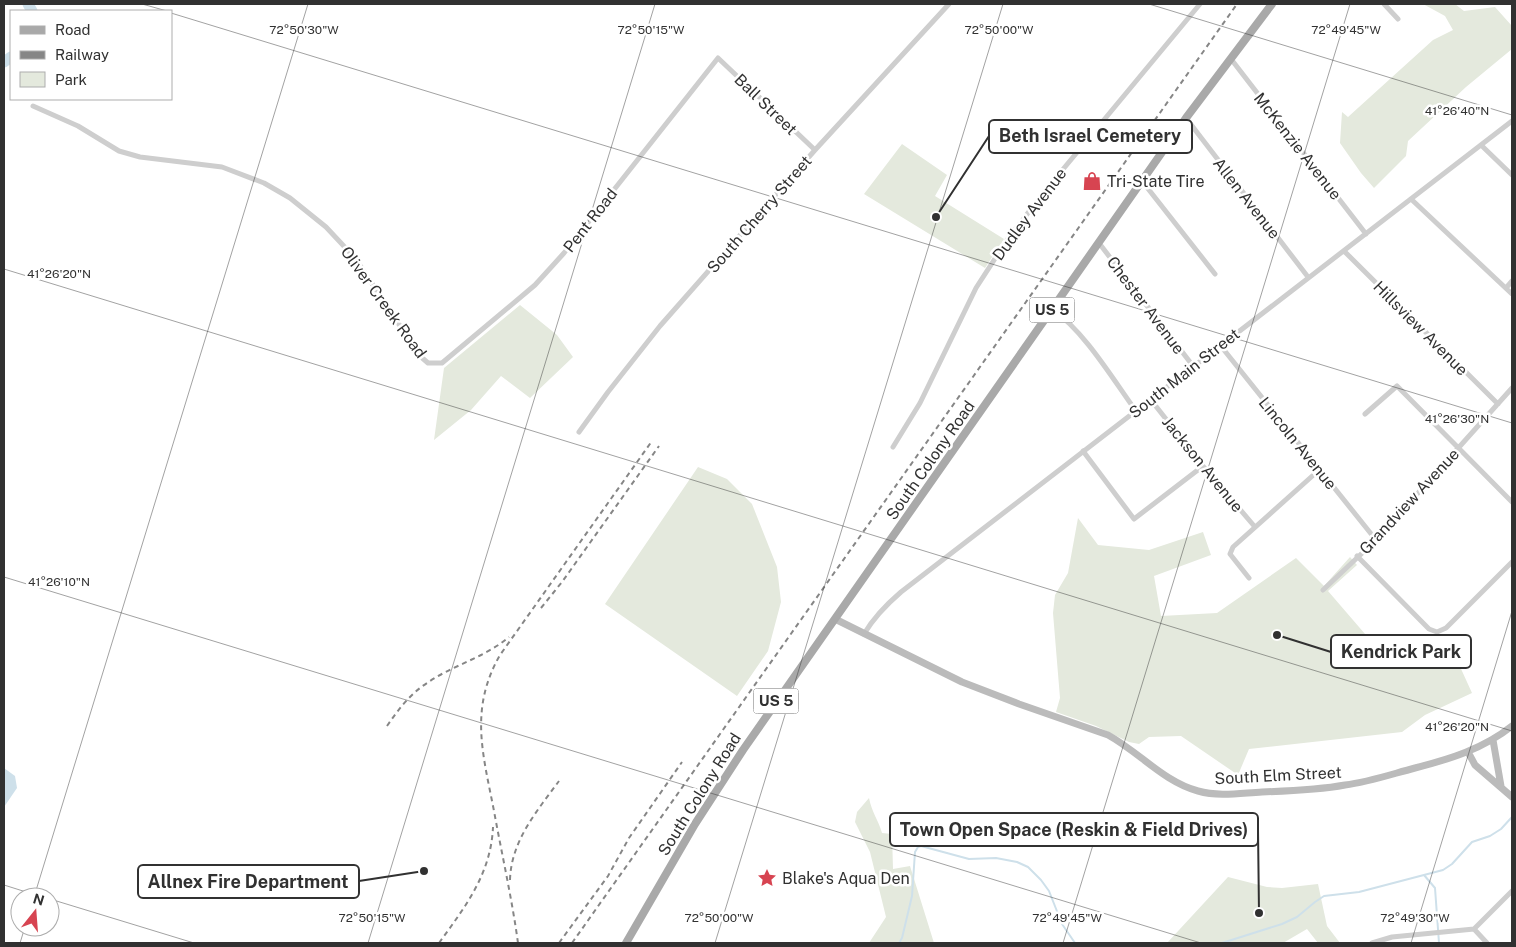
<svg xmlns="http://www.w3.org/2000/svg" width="1516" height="947" viewBox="0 0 1516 947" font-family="'Public Sans',sans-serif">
<rect width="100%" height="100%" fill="#fff"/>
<!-- green -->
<path fill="#e4e9dd" d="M1423,4H1455L1464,11L1495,7L1512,26V49L1466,87L1408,141L1406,156L1374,188L1361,173L1340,143L1342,112L1348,117L1433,40L1453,30L1445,16Z
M902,144L947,175L935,196L1004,239L985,268L864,194Z
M520,305L557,335L573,357L530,398L501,376L471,410L434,440L444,368Z
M698,467L727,479L752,504L777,567L781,602L768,651L737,696L605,604Z
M1078,518L1098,545L1149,550L1203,532L1211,555L1154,576L1161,616L1217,613L1296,558L1324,586L1350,557L1357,565L1328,591L1384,656L1413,669L1457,660L1472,693L1425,715L1402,732L1249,749L1238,775L1181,736L1149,737L1139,744L1129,742L1096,726L1056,712L1060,698L1053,613L1055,595L1068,573Z
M869,798C872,813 878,819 882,833L892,834L893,869L910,866L934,943H869L886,917L870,852L855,822L857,812Z
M1228,877L1267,887L1282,888L1318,884L1327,926L1340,943H1318L1307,929L1283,943H1167Z"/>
<!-- water -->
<path fill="#cee0ea" d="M4,768L15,776L17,788L4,807Z"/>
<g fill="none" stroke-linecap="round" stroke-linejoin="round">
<!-- stream -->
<path stroke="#cee0ea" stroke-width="2" d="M1424,875L1435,888L1439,943
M899,943L902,938L912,896L915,852L918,847L921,846L969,859L996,858L1017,862L1028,867L1041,880L1049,891L1062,924L1075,943
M1222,943L1282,924L1297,917L1315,902L1324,896L1359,892L1443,870L1452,864L1472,842L1490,836L1501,829L1512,817"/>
<!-- river -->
<path stroke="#cee0ea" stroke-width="11" d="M28,4L32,11
M4,62L11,57"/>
<!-- minor -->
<path stroke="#cecece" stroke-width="5" d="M1384,4L1398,19
M1231,59L1366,234
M33,106L78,126L119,151L140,157L222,167L264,183L290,198L326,227L355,258L420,356L428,363H442L535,285L564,253L718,58L815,150
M1186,118L1308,277
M1481,145L1512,175
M1142,181L1215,274
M1411,199L1512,294
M1099,243L1193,366
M1344,251L1498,404
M1506,288L1512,281
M1052,309C1085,332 1112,378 1136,411
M1220,345L1376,540
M1151,400L1203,466L1255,527
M1365,414L1397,386L1512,502
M579,432L608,392L660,326L815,150L949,4
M893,447L920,403L976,288L1007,240L1045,191L1200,4
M1083,451L1134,519L1203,466
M1357,556L1429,629L1437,632L1446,628L1512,562
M1249,578L1230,554L1233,547L1319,470
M1323,590L1376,540L1512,388
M864,634C874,617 887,604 901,592L1512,121
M1474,929L1487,943
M1372,943L1392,937L1474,929L1512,891"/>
<!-- secondary -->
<path stroke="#bbb" stroke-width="7" d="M835,619L962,682L1019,704L1108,735C1139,752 1164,782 1198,791C1219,797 1241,793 1262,792C1290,791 1318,790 1345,785C1369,782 1392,774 1415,768C1450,759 1483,749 1512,726
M1493,740L1501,786
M1468,752L1475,765L1512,797"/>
<!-- primary -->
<path stroke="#a9a9a9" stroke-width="8" d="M626,943L695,824L743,750L1186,118L1272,4"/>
<!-- rail -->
<path stroke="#868686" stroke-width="2" stroke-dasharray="5 4" stroke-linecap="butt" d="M541,608L562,582L659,446
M387,726C398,710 410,694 427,683C453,665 484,658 509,637
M510,880C511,841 537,811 559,781
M439,943C465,907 491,874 493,827
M518,943C512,899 502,855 494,811C483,754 469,709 500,655L652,441
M559,943L608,876L629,838L682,762
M572,943L1237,4"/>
</g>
<!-- ticks -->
<path fill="none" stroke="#313131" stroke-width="1" stroke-opacity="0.45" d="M142,4L167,11M1149,4L1512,115M171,13L1512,423M4,269L1512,731M4,577L1201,943M4,885L42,897M34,897L308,4M50,899L194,943M20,943L25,927M368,943L655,4M715,943L1003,4M1063,943L1350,4M1411,943L1512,611"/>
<!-- icons -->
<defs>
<g id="shop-bare" transform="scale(1.5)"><path d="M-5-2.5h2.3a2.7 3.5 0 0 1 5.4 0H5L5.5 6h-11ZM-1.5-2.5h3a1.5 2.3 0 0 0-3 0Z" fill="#d74451" stroke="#fff" stroke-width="2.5" paint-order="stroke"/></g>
<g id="sight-bare" transform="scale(1.5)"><path d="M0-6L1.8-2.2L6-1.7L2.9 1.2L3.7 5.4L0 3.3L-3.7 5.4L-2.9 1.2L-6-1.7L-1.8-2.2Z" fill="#d74451" stroke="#fff" stroke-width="2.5" paint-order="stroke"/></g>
</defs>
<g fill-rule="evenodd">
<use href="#shop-bare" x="1092" y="181"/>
<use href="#sight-bare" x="767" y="878"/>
</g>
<g text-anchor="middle" stroke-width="5" stroke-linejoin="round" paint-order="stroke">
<!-- shield labels -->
<g fill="#fff" stroke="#6f6f6f" stroke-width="1">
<rect x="1029.5" y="297.5" width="45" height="25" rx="4"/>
<rect x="753.5" y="688.5" width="45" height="25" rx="4"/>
</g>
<g font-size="15" font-weight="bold" fill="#313131">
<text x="1052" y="315">US 5</text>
<text x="776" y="706">US 5</text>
</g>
<!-- street labels -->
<g font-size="16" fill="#313131" stroke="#fff">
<text transform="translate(766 104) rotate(44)" y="6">Ball Street</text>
<text transform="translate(1298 146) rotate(52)" y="6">McKenzie Avenue</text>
<text transform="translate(1247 198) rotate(52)" y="6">Allen Avenue</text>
<text transform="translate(759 214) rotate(-49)" y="6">South Cherry Street</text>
<text transform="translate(1029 214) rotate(-53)" y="6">Dudley Avenue</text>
<text transform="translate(590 220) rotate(-52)" y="6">Pent Road</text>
<text transform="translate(384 302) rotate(54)" y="6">Oliver Creek Road</text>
<text transform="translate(1146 305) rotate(53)" y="6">Chester Avenue</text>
<text transform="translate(1421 328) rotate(45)" y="6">Hillsview Avenue</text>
<text transform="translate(1184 373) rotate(-38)" y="6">South Main Street</text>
<text transform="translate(1298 443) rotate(51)" y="6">Lincoln Avenue</text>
<text transform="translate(930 460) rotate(-55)" y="6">South Colony Road</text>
<text transform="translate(1203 464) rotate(51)" y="6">Jackson Avenue</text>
<text transform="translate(1409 501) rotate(-47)" y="6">Grandview Avenue</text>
<text transform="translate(1278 775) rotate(-3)" y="6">South Elm Street</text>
<text transform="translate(699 794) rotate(-58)" y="6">South Colony Road</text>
</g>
<!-- poi labels -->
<g font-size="16" fill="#313131" stroke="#fff" text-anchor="start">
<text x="1107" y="187">Tri-State Tire</text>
<text x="782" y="884">Blake's Aqua Den</text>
</g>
</g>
<g font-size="12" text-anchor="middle" fill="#313131" stroke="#fff" stroke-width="5" stroke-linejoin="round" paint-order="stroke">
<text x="304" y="34">72°50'30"W</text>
<text x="651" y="34">72°50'15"W</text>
<text x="999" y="34">72°50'00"W</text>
<text x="1346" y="34">72°49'45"W</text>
<text x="1457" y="115">41°26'40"N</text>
<text x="59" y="278">41°26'20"N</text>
<text x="1457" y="423">41°26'30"N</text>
<text x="59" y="586">41°26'10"N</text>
<text x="1457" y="731">41°26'20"N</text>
<text x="372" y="922">72°50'15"W</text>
<text x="719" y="922">72°50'00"W</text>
<text x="1067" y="922">72°49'45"W</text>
<text x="1415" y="922">72°49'30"W</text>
</g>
<!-- callouts -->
<path fill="none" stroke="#313131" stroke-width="2" d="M936 217L989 136M1277 635L1331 652M1259 913L1258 829M424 871L359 881"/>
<g fill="#313131" stroke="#fff" stroke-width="2">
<circle cx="936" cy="217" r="5"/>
<circle cx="1277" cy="635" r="5"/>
<circle cx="1259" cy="913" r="5"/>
<circle cx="424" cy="871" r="5"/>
</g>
<g fill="#fff" stroke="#313131" stroke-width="2">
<rect x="989" y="120" width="203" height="33" rx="5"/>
<rect x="1331" y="635" width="140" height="33" rx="5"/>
<rect x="890" y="813" width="368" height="33" rx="5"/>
<rect x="138" y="865" width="221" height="33" rx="5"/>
</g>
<g font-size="18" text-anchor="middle" font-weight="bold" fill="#313131">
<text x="1090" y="142">Beth Israel Cemetery</text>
<text x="1401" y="658">Kendrick Park</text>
<text x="1074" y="836">Town Open Space (Reskin &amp; Field Drives)</text>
<text x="248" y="888">Allnex Fire Department</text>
</g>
<!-- border -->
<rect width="1516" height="947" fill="none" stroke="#313131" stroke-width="10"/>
<!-- legend -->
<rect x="10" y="10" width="162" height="90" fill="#ffffff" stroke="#adadad"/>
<rect x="20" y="26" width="25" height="8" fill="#a9a9a9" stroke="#adadad"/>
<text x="55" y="35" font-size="15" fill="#313131">Road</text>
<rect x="20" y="51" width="25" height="8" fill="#868686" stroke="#adadad"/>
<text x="55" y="60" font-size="15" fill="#313131">Railway</text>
<rect x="20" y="72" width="25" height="15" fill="#e4e9dd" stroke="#adadad"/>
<text x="55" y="85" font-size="15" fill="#313131">Park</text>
<!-- north arrow -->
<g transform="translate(35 912) rotate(17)"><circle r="24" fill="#ffffff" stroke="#adadad"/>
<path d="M0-4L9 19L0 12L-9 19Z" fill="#d74451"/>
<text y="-8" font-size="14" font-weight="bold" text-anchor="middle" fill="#313131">N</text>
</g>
</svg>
